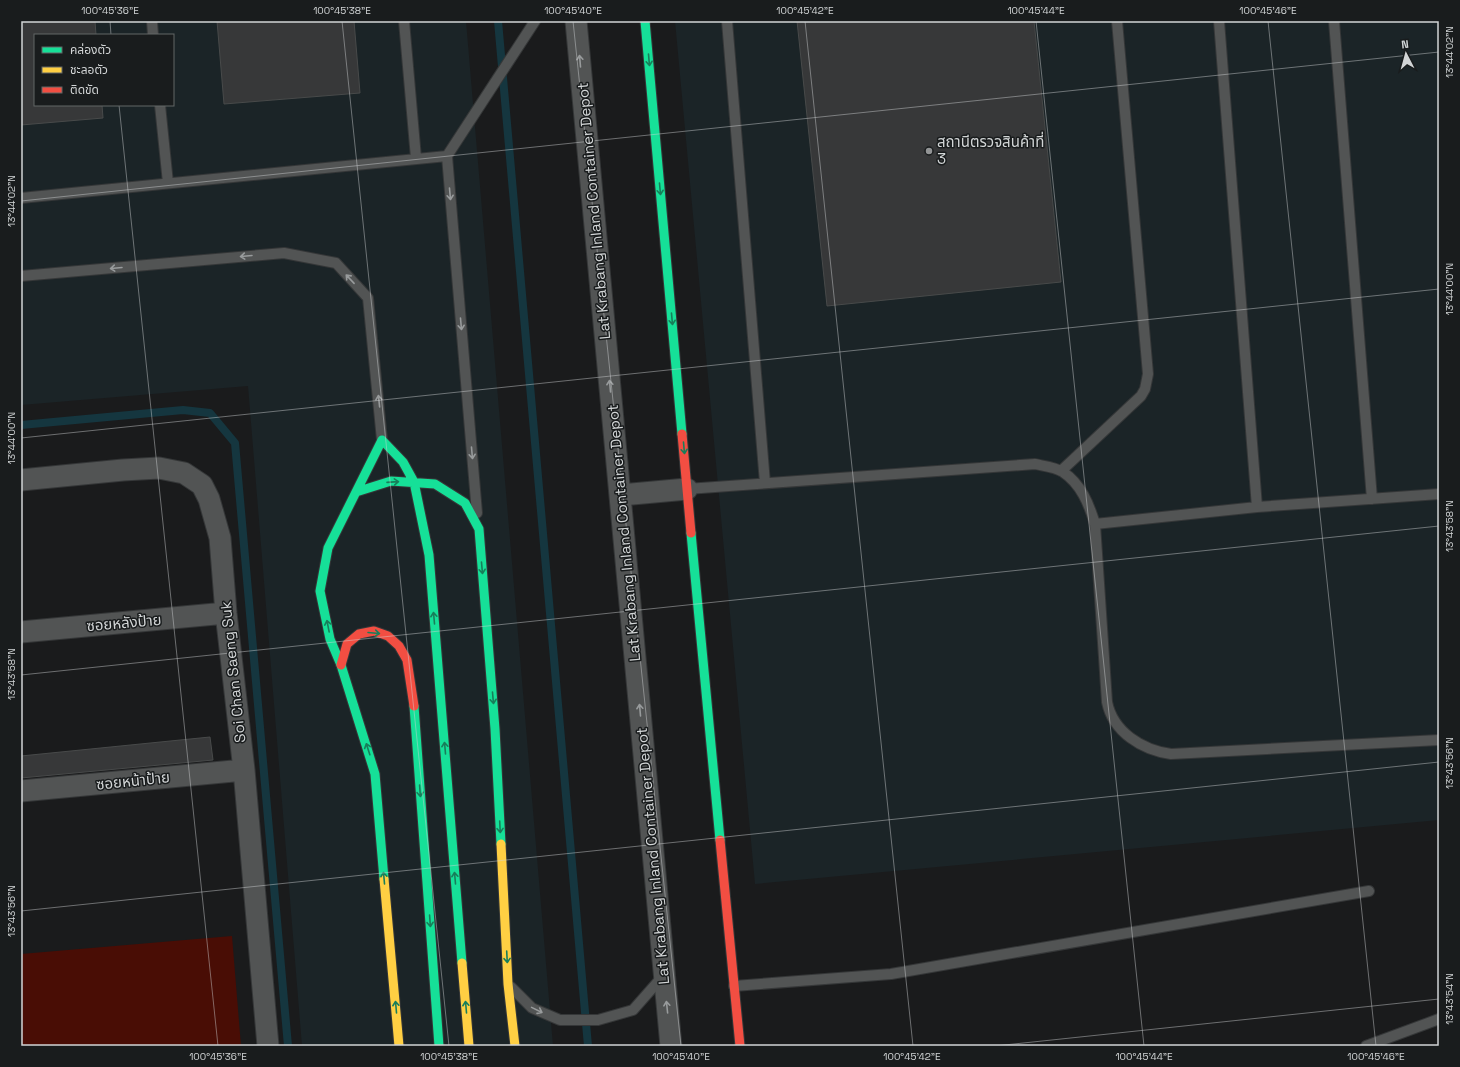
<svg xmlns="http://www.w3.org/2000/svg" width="1460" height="1067" viewBox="0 0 1460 1067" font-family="'Space Grotesk','Noto Sans Thai',sans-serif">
<rect width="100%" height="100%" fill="#1a1b1c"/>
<!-- built -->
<path fill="#1b2427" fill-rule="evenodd" d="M21,21H466L553,1046H302L248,386L21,405ZM35,35H173V105H35Z
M675,21H1439V820L755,884Z"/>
<!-- green -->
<path fill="#490d05" d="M232,936L241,1046H21V954Z"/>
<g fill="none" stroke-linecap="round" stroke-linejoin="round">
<!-- stream -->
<path stroke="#15363f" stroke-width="8" d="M498,21L588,1046
M21,425L183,410L210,413L235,443L288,1046"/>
</g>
<!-- building -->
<path fill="#373839" stroke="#484a4a" d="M21,21H95L96,35H35V105H102L103,118L21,125Z
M217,21H354L360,93L224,104Z
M797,21H1034L1061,282L827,306Z
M210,737L213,760L21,778V756Z"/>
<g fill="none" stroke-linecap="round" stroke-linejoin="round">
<!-- lane casing -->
<g stroke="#353738" stroke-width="12">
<path id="lane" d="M152,21L153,35
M404,21L416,158
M727,21L765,483
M1219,21L1257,507
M1334,21L1372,499
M160,105L168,183
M21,198L447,156
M21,276L284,253L336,263L368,298L382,440
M1061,471L1141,396L1145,389L1148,374L1117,21
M687,489L1035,464C1044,466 1055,467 1063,472C1081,484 1089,504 1095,524L1107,702C1113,732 1142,750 1171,754L1439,740
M477,513L447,156L535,21
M1095,524L1257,507L1439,494
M734,986L891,974L1369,891
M511,987L532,1008L560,1020H598L633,1010L663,976
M1366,1046L1439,1019"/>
</g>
<!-- street casing -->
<g stroke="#353738" stroke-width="23">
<path id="street" d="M576,21L671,1046
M21,480L123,470L159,468L184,473L202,485L209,499L220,538L226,613L244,770L268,1046
M621,495L687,489
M21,632L226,613
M21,791L244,770"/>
</g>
<!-- fast casing -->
<g stroke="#353738" stroke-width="11">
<path id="fast" d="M645,21L682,434
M382,440L328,548L320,591L330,639L341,665L375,774L384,879
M382,440L403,462L414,482L429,555L462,963
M356,492L391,481L435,484L465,503L479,529L495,729L501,844
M691,533L720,840
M414,706L439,1046"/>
</g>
<!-- slow casing -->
<g stroke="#353738" stroke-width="11">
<path id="slow" d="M501,844L508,984L515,1046
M384,879L399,1046
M462,963L469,1046"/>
</g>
<!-- jam casing -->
<g stroke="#353738" stroke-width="11">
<path id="jam" d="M682,434L691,533
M341,665L347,644L359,634L374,631L388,636L399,646L407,660L414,706
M720,840L740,1046"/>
</g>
<!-- lane -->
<use href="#lane" stroke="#525454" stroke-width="10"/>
<!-- street -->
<use href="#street" stroke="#525454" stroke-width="21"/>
<!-- fast -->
<use href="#fast" stroke="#16e098" stroke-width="9"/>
<!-- slow -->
<use href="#slow" stroke="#ffcf43" stroke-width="9"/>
<!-- jam -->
<use href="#jam" stroke="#f24e42" stroke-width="9"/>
</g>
<!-- one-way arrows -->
<defs><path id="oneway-shaft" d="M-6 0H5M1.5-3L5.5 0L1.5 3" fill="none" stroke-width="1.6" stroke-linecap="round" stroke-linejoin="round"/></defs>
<g stroke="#187e5a">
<use href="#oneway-shaft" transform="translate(649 60) rotate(85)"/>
<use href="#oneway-shaft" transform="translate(660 189) rotate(85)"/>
<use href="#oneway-shaft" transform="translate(672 319) rotate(85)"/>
<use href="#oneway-shaft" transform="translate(684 448) rotate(85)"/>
<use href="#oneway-shaft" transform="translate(393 482) rotate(-4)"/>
<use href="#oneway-shaft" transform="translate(482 568) rotate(85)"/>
<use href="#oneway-shaft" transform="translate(434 618) rotate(-95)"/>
<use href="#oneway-shaft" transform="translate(328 626) rotate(-101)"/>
<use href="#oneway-shaft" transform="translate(374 633) rotate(5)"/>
<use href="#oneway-shaft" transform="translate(493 698) rotate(85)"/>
<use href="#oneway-shaft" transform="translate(445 748) rotate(-95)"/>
<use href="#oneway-shaft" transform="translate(368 749) rotate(-108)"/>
<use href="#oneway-shaft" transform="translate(420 791) rotate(86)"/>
<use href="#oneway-shaft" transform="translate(500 827) rotate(87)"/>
<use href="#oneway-shaft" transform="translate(384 878) rotate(-95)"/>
<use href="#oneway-shaft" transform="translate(455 878) rotate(-95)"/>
<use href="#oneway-shaft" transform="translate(430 921) rotate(86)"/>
<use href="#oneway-shaft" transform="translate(507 957) rotate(87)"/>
<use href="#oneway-shaft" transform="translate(396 1007) rotate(-95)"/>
<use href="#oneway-shaft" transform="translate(466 1007) rotate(-95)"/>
</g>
<g stroke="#989b9c">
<use href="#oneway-shaft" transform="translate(580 61) rotate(-95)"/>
<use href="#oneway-shaft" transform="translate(450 194) rotate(85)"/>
<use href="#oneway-shaft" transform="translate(246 256) rotate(175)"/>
<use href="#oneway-shaft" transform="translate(116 268) rotate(175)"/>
<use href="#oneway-shaft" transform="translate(350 279) rotate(-133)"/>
<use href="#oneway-shaft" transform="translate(461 324) rotate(85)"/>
<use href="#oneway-shaft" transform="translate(610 386) rotate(-95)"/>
<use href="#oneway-shaft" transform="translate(379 401) rotate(-96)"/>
<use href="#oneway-shaft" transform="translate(472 453) rotate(85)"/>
<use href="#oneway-shaft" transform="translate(640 710) rotate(-95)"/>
<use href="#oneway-shaft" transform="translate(667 1007) rotate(-96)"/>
<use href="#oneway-shaft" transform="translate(537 1010) rotate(26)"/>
</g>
<!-- ticks -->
<path fill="none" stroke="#d2d5d6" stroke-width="1" stroke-opacity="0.45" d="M110,21L111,35M342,21L449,1046M573,21L681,1046M805,21L913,1046M1036,21L1144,1046M1268,21L1376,1046M119,105L218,1046M21,201L1439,52M21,438L1439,289M21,675L1439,526M21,911L1439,762M995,1046L1439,999"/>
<!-- markers -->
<circle fill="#929495" stroke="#191c1d" stroke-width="1.5" cx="929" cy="151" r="4"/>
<g text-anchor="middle" stroke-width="3" stroke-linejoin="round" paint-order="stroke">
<!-- poi labels -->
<g font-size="15" fill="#d2d5d6" stroke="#191c1d" text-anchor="start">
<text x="937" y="147">สถานีตรวจสินค้าที่<tspan x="937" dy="17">3</tspan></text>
</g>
<!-- street labels -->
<g font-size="15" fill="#d2d5d6" stroke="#191c1d">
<text transform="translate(594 211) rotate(-95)" y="5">Lat Krabang Inland Container Depot</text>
<text transform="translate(624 533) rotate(-95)" y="5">Lat Krabang Inland Container Depot</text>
<text transform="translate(124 623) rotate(-5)" y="5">ซอยหลังป้าย</text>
<text transform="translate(233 672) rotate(-96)" y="5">Soi Chan Saeng Suk</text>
<text transform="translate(133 781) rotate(-6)" y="5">ซอยหน้าป้าย</text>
<text transform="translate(653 856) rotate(-95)" y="5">Lat Krabang Inland Container Depot</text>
</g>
</g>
<!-- border -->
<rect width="1460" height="1067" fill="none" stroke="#191c1d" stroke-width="44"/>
<!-- legend -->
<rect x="34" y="34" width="140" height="72" fill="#191c1d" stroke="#636667"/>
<rect x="42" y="47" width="20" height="6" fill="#16e098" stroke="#636667"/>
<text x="70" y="54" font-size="12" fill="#d2d5d6">คล่องตัว</text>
<rect x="42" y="67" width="20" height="6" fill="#ffcf43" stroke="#636667"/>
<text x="70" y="74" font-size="12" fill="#d2d5d6">ชะลอตัว</text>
<rect x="42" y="87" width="20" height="6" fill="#f24e42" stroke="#636667"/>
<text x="70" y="94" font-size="12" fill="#d2d5d6">ติดขัด</text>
<!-- north arrow -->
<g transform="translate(1406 54) rotate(354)" stroke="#191c1d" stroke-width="3" paint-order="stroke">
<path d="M0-3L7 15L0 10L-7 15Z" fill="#d2d5d6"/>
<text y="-6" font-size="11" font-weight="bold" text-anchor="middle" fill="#d2d5d6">N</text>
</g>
<rect x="22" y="22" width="1416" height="1023" fill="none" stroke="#d2d5d6" stroke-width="1.5"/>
<g font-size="10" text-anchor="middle" fill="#d2d5d6">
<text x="110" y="14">100°45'36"E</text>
<text x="342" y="14">100°45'38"E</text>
<text x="573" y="14">100°45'40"E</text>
<text x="805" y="14">100°45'42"E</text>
<text x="1036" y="14">100°45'44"E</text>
<text x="1268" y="14">100°45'46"E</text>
<text transform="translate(1449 52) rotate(-90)" y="4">13°44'02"N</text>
<text transform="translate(11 201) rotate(-90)" y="4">13°44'02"N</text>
<text transform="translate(1449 289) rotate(-90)" y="4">13°44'00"N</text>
<text transform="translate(11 438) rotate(-90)" y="4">13°44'00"N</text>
<text transform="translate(1449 526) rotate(-90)" y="4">13°43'58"N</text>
<text transform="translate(11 674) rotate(-90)" y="4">13°43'58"N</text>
<text transform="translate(1449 763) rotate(-90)" y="4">13°43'56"N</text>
<text transform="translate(11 911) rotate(-90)" y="4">13°43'56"N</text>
<text transform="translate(1449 999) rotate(-90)" y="4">13°43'54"N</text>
<text x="218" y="1060">100°45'36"E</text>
<text x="449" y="1060">100°45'38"E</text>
<text x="681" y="1060">100°45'40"E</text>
<text x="912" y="1060">100°45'42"E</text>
<text x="1144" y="1060">100°45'44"E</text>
<text x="1376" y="1060">100°45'46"E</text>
</g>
</svg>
